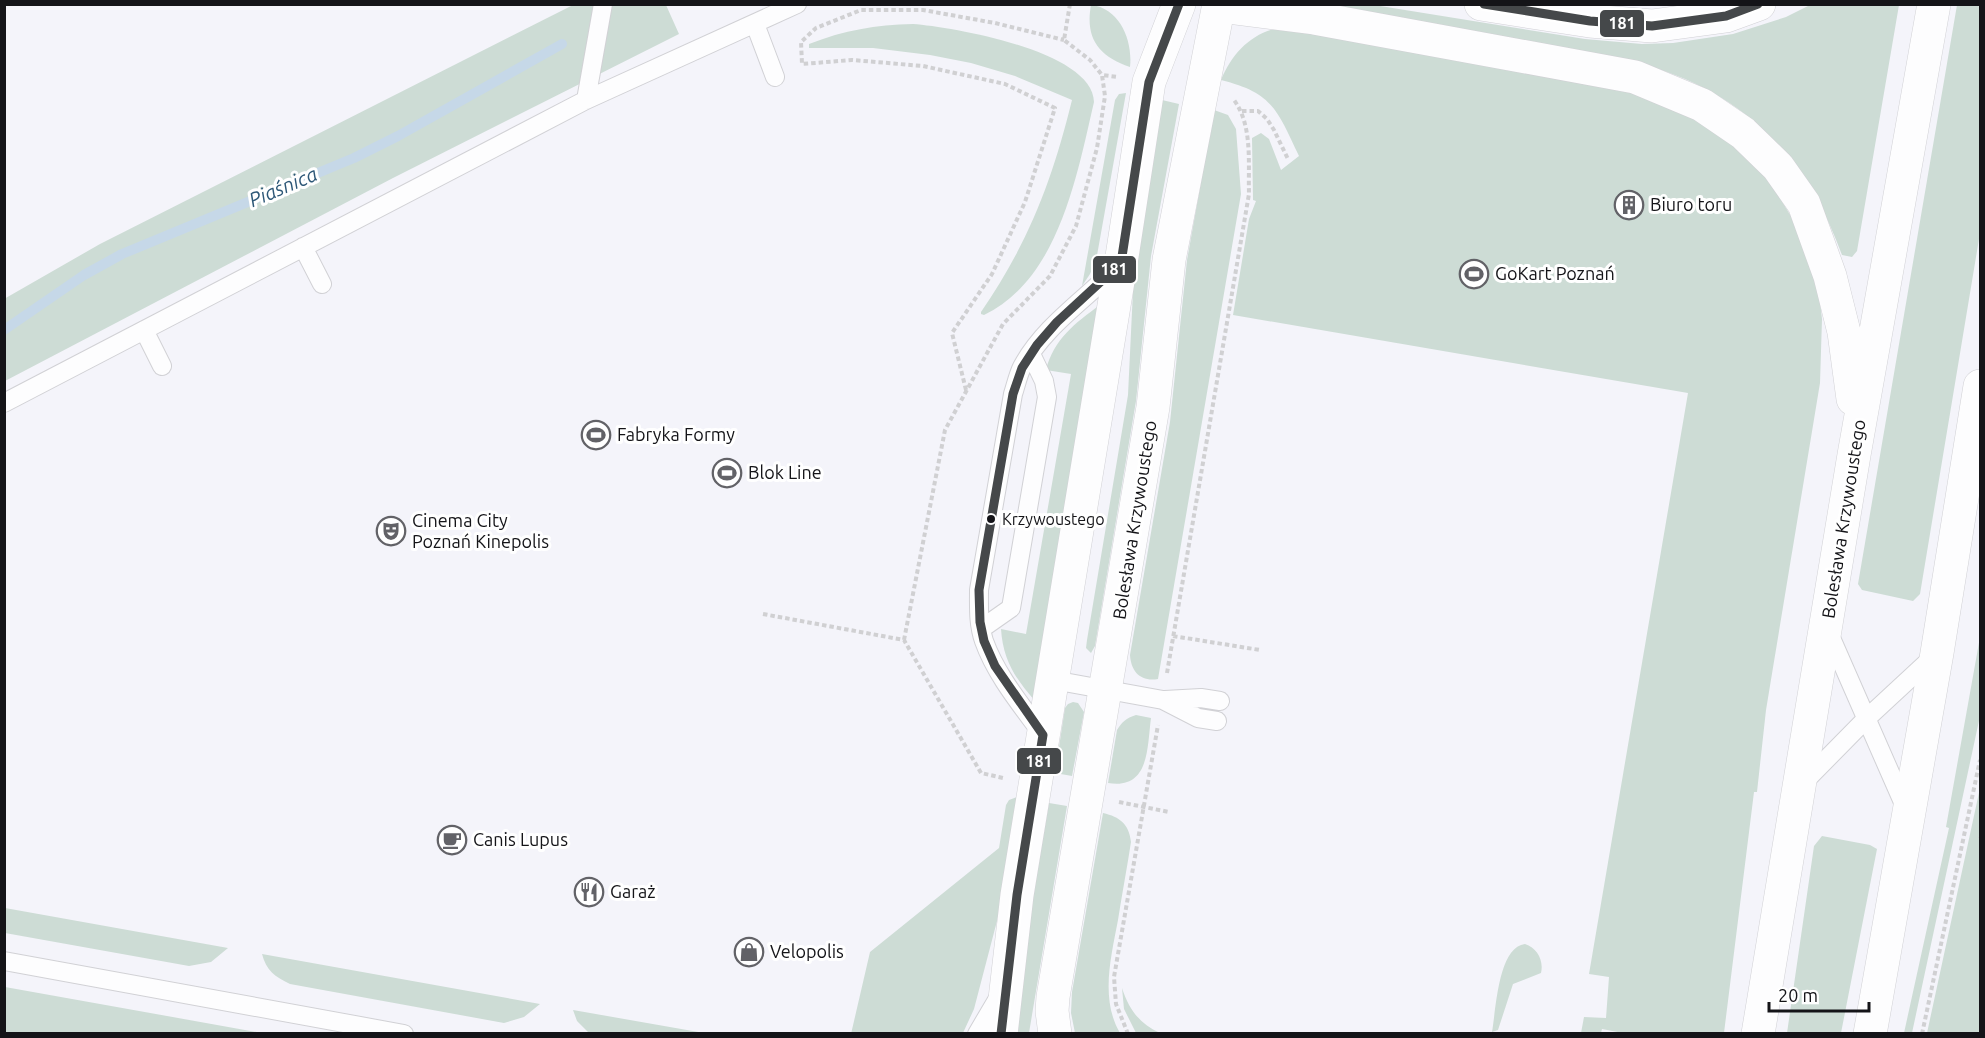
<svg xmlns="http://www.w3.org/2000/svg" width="1985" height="1038" viewBox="0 0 1985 1038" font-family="Ubuntu,sans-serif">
<rect width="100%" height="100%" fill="#f4f4fa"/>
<!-- green -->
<path fill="#cddcd5" d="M573,5H666L679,34L393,178L5,381L4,299L100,244Z
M1091,5C1120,8 1133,41 1130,67C1098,56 1085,38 1091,5Z
M1308,5H1374L1585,39L1642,44L1673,43L1733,34L1786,17L1810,5H1899L1857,251L1852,257L1842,255C1807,158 1745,93 1645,65Z
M1957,5H1980V233L1920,594L1913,601L1862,590L1858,584Z
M913,24C953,27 1093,51 1094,102C1077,175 1059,279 984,315L981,314V312C1029,242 1052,181 1072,100L1015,76L971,63L930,55L873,48H809V44C845,30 875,25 913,24Z
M1278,28L1292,29L1644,95L1684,112L1739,149L1771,183L1795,223L1819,293L1822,319L1820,383L1766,710L1757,792H1754L1724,1033L1628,1034L1602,1029L1601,1033H1581L1584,1017L1606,1018L1609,977L1589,974L1688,393L1233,315L1249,219L1256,201L1253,200L1252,138L1261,133L1269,139L1281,170L1299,156C1277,110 1273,93 1221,80C1232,54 1250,34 1278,28Z
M1126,93L1096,261L1090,274L1082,286L1115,100L1119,94Z
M1162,100L1179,104L1151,256L1136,401L1095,646L1091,653L1086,648L1087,640L1128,395L1135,249Z
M1214,110L1228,115L1236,129L1241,194L1158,679C1141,682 1131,672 1130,655L1170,422L1187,260Z
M1100,305L1035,701C1015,678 1003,660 1001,629L1026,634L1071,374L1046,370C1054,339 1075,323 1100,305Z
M1980,637V716L1912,1033H1904L1949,828L1946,827Z
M1073,702L1078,703L1084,712L1072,776L1055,773L1065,708L1068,704Z
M1136,715L1151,718C1147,747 1150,790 1108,783L1117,730C1122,722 1126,718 1136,715Z
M1980,788V1033H1927Z
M1017,797L1014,856L974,1009L963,1033L851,1034L870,952L999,848L1006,805L1009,800Z
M1049,803L1067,806L1029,1033L1010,1034Z
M1103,813C1120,817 1129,824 1131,842C1127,868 1122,894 1118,920C1111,957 1100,999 1120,1033H1075L1071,1013L1072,992Z
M1822,836L1870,845L1877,849L1841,1033H1787L1814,846Z
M4,908H5L228,948L211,962L189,966L5,933Z
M1525,944C1537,948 1544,960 1541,973L1513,984L1498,1030L1492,1032C1496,1010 1498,947 1525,944Z
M262,954L540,1004L524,1017L504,1023L290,984C275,977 266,970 262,954Z
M5,987L262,1033H5Z
M1122,988C1129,1010 1140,1024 1160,1033H1136L1124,1009Z
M573,1010L704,1033H589L577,1021Z"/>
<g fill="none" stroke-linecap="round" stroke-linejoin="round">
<!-- stream -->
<path stroke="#c6d8e8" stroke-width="10" d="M4,330L84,275L122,254L354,158L398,136L562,44"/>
<!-- service casing -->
<g stroke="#d1d1d5" stroke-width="20">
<path id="service" d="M755,24L775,77
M586,100L603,4
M303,247L322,284
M144,330L162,366
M4,403L586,100L797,4
M981,629L1011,608L1047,397L1044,381L1031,354
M1828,631L1906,809
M1053,680L1163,700L1198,718L1217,721
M1165,700L1201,698L1220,701
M1043,735C1022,706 996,675 984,641C978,624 979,607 979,590L1013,394C1016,385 1018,375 1022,367C1044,326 1085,300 1117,267
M1803,783L1866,719L1934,656
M4,961L404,1034
M977,1034L997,1000"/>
</g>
<!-- minor casing -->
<g stroke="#d1d1d5" stroke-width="34">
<path id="minor" d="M1001,1034L1017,895L1121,263L1149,82L1179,4
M1055,1034L1052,1011L1053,997L1153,407L1169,260L1219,4"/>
</g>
<!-- secondary casing -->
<g stroke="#d1d1d5" stroke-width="34">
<path id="secondary" d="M1481,4L1590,21L1652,26L1726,16L1759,4
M1219,6L1314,18L1635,77L1702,105L1743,133L1778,167L1804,204L1830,276L1844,332L1853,399
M1758,1034L1854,455L1934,4
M1870,1034L1937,653L1980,386"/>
</g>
<!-- path -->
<path stroke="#d0d0d2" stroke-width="4" stroke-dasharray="4.5 3" stroke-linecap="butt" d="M1070,4L1064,40L1090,60L1102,75
M1242,111H1258L1267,119L1274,130L1288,159
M966,390L952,333L992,274L1025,202L1055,108L1005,84L923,66L852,60L802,64L801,42L816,28L861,10H923L995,23L1064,40
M763,614L904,640L981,773L1003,778
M1173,636L1260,650
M904,640L945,430L1003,324L1050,276L1076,226L1097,148L1105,96L1102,75L1118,77
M1167,673L1249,194C1248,163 1253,126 1234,100
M1119,802L1169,812
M1980,838V837
M1128,1034L1116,1004L1114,977L1158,725
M1922,1034L1980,760"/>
<!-- service -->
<use href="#service" stroke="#fdfdfe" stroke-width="18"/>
<!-- minor -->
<use href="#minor" stroke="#fdfdfe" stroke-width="33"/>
<!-- secondary -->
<use href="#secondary" stroke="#fdfdfe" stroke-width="33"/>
<!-- bus-1 casing -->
<g stroke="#fff" stroke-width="14">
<path id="bus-1" d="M1484,4L1590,21L1652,26L1726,16L1758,4
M1001,1034L1017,895L1043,735L995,666L984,641L980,622L979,590L1013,394L1022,368L1037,345L1057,322L1121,263L1149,82L1179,4"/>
</g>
<!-- bus-1 -->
<use href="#bus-1" stroke="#45484a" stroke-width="9"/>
</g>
<!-- icons -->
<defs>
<g id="building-ring" transform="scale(1.5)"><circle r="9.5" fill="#fff" stroke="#626267" stroke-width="1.5"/><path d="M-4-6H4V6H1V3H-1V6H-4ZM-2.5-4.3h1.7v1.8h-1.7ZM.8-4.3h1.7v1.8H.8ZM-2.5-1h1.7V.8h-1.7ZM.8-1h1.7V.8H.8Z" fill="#626267"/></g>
<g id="stadium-ring" transform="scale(1.5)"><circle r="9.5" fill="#fff" stroke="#626267" stroke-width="1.5"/><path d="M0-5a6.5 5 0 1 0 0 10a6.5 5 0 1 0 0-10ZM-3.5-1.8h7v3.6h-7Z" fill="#626267"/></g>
<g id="theatre-ring" transform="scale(1.5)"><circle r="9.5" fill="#fff" stroke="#626267" stroke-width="1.5"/><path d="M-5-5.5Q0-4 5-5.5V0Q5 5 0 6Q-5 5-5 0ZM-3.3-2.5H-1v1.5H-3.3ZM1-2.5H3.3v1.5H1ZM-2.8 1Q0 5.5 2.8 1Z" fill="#626267"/></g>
<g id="cafe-ring" transform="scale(1.5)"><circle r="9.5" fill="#fff" stroke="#626267" stroke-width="1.5"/><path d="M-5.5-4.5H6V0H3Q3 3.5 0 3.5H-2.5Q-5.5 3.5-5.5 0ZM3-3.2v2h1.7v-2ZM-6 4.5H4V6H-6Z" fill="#626267"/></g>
<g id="restaurant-ring" transform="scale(1.5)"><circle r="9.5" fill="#fff" stroke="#626267" stroke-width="1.5"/><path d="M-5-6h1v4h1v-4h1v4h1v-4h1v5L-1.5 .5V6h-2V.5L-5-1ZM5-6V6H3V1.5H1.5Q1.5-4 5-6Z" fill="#626267"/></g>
<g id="shop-ring" transform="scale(1.5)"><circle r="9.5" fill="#fff" stroke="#626267" stroke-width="1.5"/><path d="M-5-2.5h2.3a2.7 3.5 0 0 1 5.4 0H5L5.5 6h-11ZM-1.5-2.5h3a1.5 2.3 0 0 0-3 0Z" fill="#626267"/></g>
</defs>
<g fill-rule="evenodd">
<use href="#building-ring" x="1629" y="205"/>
<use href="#stadium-ring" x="1474" y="274"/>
<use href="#stadium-ring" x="596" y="435"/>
<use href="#stadium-ring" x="727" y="473"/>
<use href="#theatre-ring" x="391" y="531"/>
<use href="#cafe-ring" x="452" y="840"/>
<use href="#restaurant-ring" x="589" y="892"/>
<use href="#shop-ring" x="749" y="952"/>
</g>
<!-- markers -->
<circle fill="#141418" stroke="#fff" stroke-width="2" cx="991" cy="519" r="5"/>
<g text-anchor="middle" stroke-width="6" stroke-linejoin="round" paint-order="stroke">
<!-- bus labels -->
<g font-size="16" fill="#141418" stroke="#fff" text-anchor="start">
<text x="1002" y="525">Krzywoustego</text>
</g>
<!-- poi labels -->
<g font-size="18" fill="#141418" stroke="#fff" text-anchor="start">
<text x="1650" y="211">Biuro toru</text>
<text x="1495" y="280">GoKart Poznań</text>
<text x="617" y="441">Fabryka Formy</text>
<text x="748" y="479">Blok Line</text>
<text x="412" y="527">Cinema City<tspan x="412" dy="21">Poznań Kinepolis</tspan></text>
<text x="473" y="846">Canis Lupus</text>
<text x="610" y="898">Garaż</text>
<text x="770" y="958">Velopolis</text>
</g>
<!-- street labels -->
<g font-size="18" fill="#141418" stroke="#fff">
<text transform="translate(1844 519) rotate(-81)" y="6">Bolesława Krzywoustego</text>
<text transform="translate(1135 520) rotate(-81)" y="6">Bolesława Krzywoustego</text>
</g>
<!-- water labels -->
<g font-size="20" font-style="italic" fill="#2d5777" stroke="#fff">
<text transform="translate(283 187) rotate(-23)" y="7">Piaśnica</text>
</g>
</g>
<g stroke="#fff" stroke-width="2">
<rect x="1599" y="9" width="46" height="29" rx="6" fill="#45484a"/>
<rect x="1092" y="255" width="45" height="29" rx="6" fill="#45484a"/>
<rect x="1016" y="747" width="46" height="28" rx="6" fill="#45484a"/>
</g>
<g font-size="16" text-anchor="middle" font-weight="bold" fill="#fff">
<text x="1622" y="29">181</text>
<text x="1114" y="275">181</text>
<text x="1039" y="767">181</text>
</g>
<!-- border -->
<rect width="1985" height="1038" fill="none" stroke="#141418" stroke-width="12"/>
<!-- scale -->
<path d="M1769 1002v9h100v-9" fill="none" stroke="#141418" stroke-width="3"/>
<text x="1778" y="1002" font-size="18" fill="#141418" stroke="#ffffff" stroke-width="4.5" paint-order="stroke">20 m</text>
</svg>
